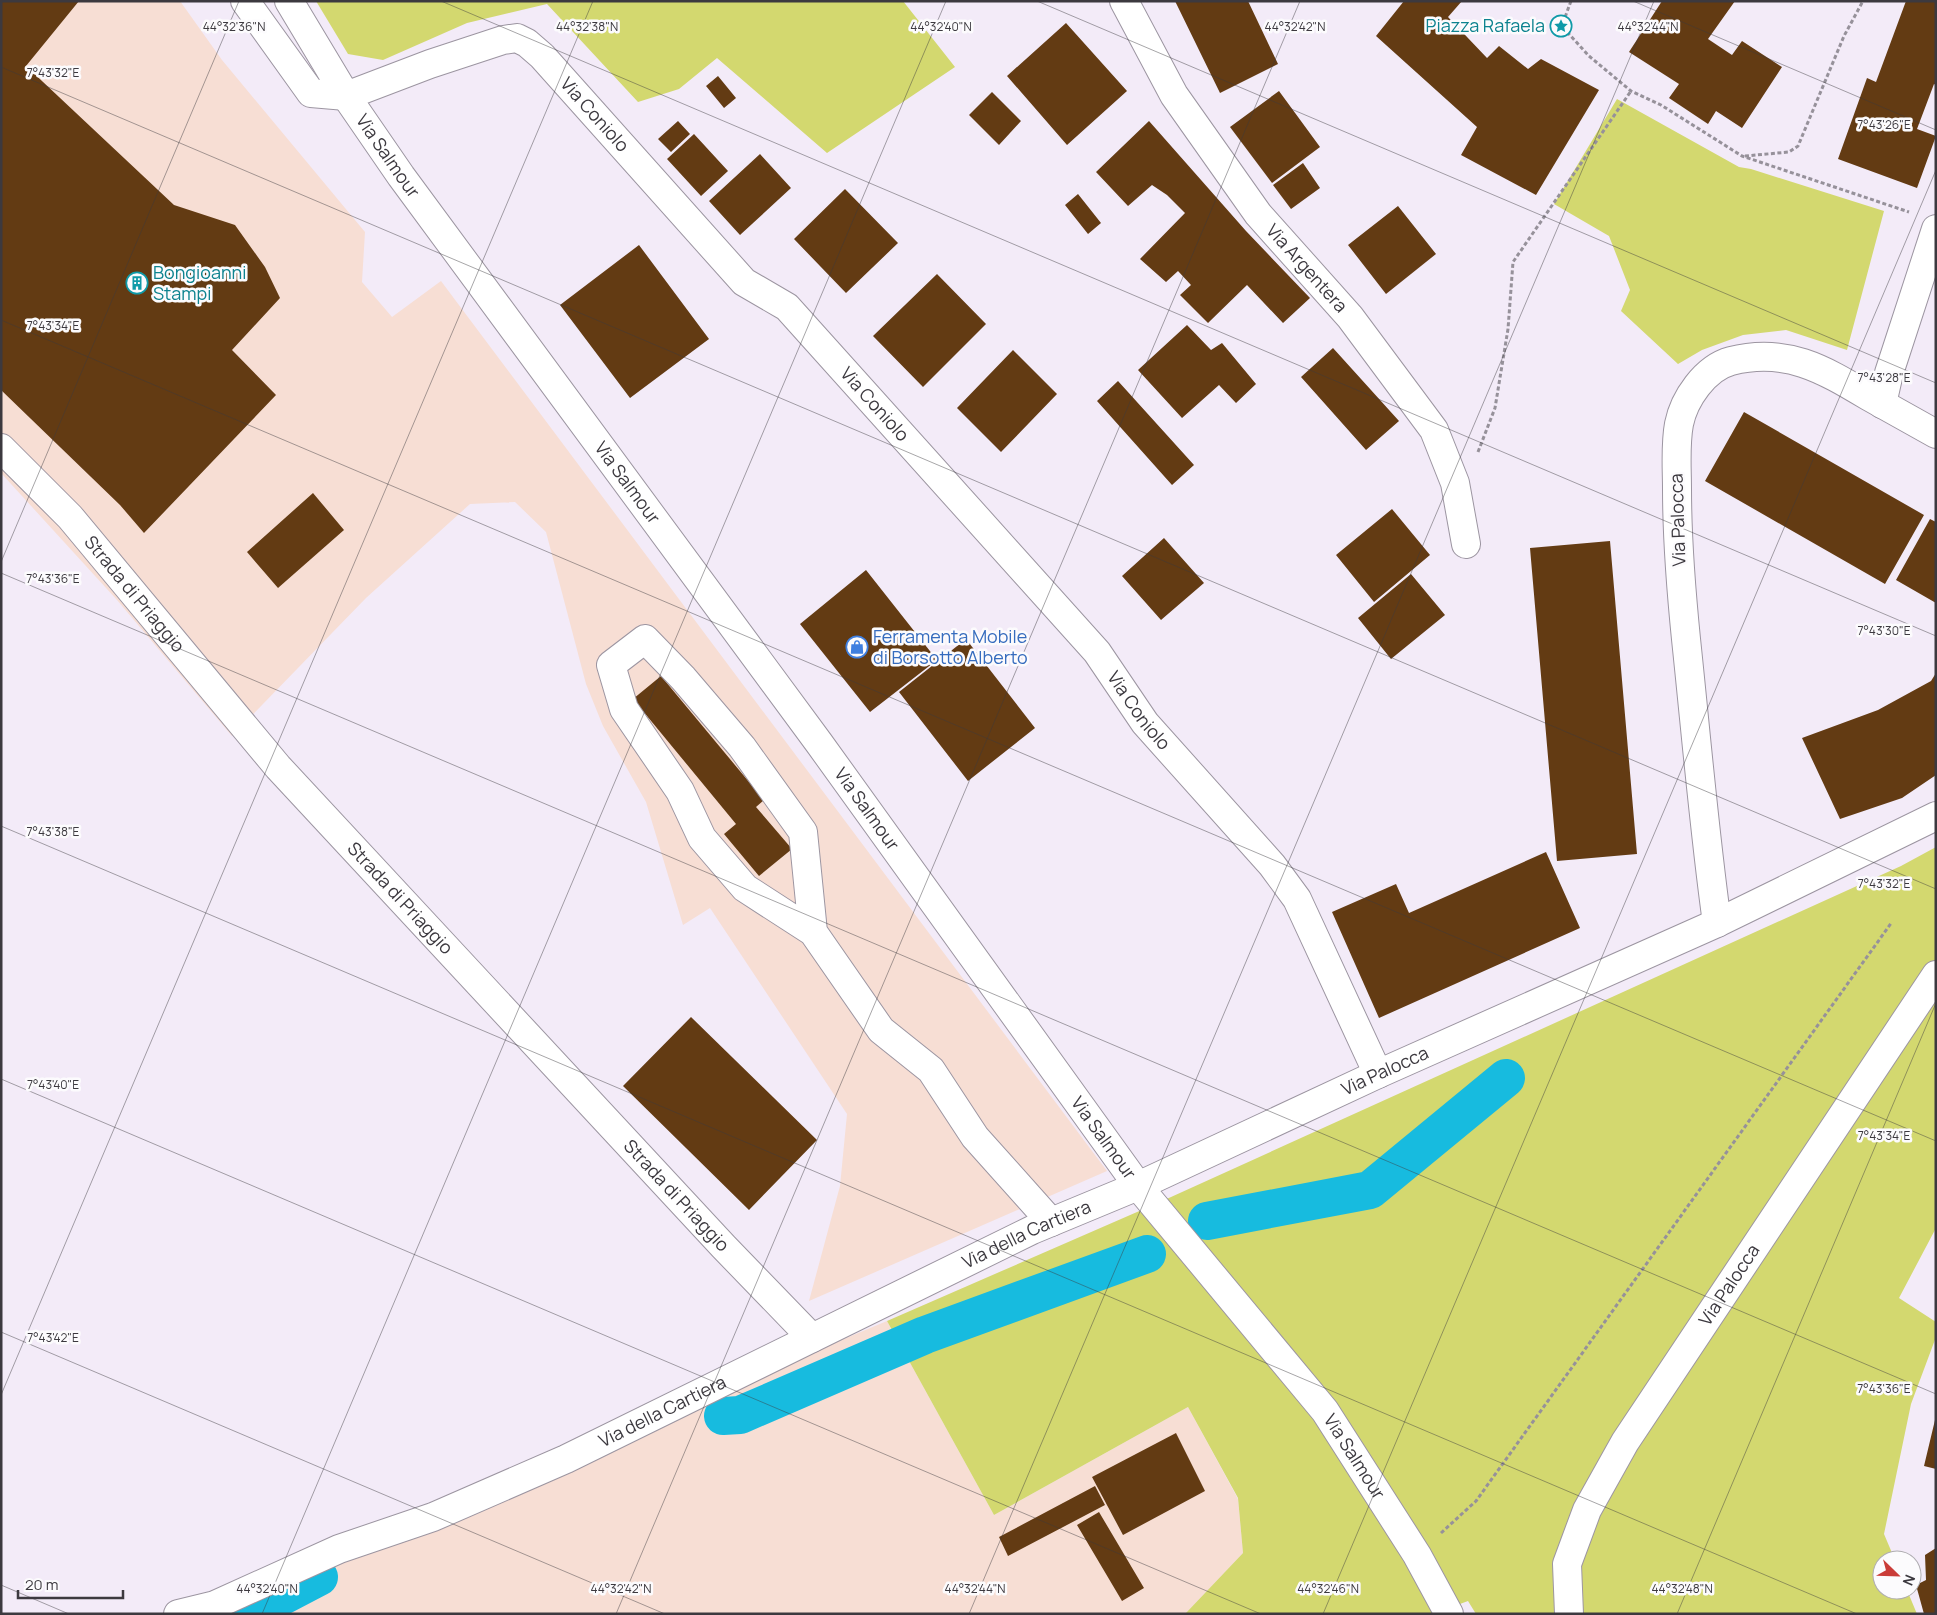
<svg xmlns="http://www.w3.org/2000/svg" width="1937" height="1615" viewBox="0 0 1937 1615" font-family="Manrope,sans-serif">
<rect width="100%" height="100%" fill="#f3ebf8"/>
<!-- industrial -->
<path fill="#f7ded4" d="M1,1H180L222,60L365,232L362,282L392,317L441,281L1107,1171L809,1301L840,1186L847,1114L710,908L683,925L646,802L603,726L586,684L546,532L515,502L470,504L366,598L232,736L117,600L1,473Z
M887,1321L994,1515L1188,1407L1238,1499L1243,1553L1185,1614H203L339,1549Z"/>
<!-- green -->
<path fill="#d3d86f" d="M316,1H903L955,67L827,153L717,58L679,89L638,102L547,4L467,23L383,60L348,54Z
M1617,99L1739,167L1751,169L1884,211L1847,350L1786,330L1743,335L1702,350L1678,364L1621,311L1630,290L1609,236L1554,204Z
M1936,847V1228L1899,1298L1936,1322V1337L1911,1404L1884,1534L1895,1560H1882V1590H1907L1917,1614H1476L1468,1601L1433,1614H1185L1243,1553L1238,1498L1188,1407L994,1515L887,1321L1160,1202L1901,866Z"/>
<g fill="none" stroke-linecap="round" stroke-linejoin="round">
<!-- canal -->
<path stroke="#17bbdf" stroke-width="38" d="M1207,1221L1370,1190L1506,1078
M723,1416L740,1415L925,1335L1147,1254
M248,1614L319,1577"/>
</g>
<!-- building -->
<path fill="#633b13" d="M1,1H79L26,66L174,205L235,225L265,267L280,298L232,350L276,395L144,533L120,505L1,390Z
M1175,1H1248L1278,64L1220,93Z
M1404,1H1462L1448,17L1487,58L1499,46L1528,69L1541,59L1599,90L1536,195L1461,155L1477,127L1376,36Z
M1662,1H1735L1708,39L1732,55L1742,41L1782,67L1742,128L1716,111L1708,124L1669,98L1679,84L1629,52Z
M1906,1H1936V85L1934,84L1917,129L1936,136L1917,188L1838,159L1867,78L1876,82Z
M1066,23L1127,91L1067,145L1007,76Z
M718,76L736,98L724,108L706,86Z
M1279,91L1320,147L1272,183L1230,127Z
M992,92L1021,121L999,145L969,115Z
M678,121L690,134L671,152L658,139Z
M1149,121L1246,231L1310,298L1283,323L1247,285L1208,323L1180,295L1191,285L1178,271L1166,282L1140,259L1185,213L1167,195L1152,185L1128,206L1096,172Z
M694,134L728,171L701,196L667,159Z
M760,154L791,188L740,235L709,201Z
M1303,163L1320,188L1291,209L1273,185Z
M845,189L898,243L846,293L794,239Z
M1078,194L1101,223L1088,234L1065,205Z
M1398,206L1436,254L1386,294L1348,245Z
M639,245L709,339L630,398L560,305Z
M937,274L986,324L923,387L873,336Z
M1187,325L1211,350L1222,343L1256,384L1236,403L1219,385L1182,418L1138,370Z
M1333,348L1399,421L1366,450L1301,377Z
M1013,350L1057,394L1001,452L957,408Z
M1118,381L1194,465L1172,485L1097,401Z
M1744,412L1924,515L1885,584L1705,481Z
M313,493L344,530L278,588L247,552Z
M1392,509L1430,555L1374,602L1336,555Z
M1930,519L1936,522V603L1896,580Z
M1164,538L1204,583L1161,620L1122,576Z
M1610,541L1637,854L1557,861L1530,548Z
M866,570L937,660L870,712L800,624Z
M1411,574L1445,615L1391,659L1358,618Z
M966,639L1035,728L968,781L899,692Z
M1936,673V775L1902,798L1840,819L1802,738L1878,710L1931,681Z
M661,676L764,800L756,807L792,849L759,876L724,834L736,824L633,699Z
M1546,852L1580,928L1379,1018L1332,912L1396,884L1409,913Z
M691,1017L817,1140L749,1210L623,1086Z
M1935,1420H1936V1469L1924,1466Z
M1176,1433L1205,1491L1123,1535L1092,1477Z
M1095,1486L1105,1505L1008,1556L999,1537Z
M1099,1512L1144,1588L1122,1601L1077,1525Z
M1936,1548V1614H1924L1916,1585L1926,1580L1925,1555Z"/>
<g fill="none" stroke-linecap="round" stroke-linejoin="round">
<!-- minor casing -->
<g stroke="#9c95a1" stroke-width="30">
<g id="minor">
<path id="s1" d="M245,1L311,93L346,96L430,64L503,40L517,38L527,43L542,56L744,282L787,307L1097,652L1145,723L1272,865L1297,899L1378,1074"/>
<path id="s2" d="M1124,1L1174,95L1258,214L1350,317L1434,430L1455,483L1466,544"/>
<path d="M1882,404L1889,373L1936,229"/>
<path id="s3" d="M1,448L70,517L278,767L724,1247L812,1338"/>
<path d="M1717,923C1704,829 1696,734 1686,639C1681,589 1677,540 1677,489C1677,468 1675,445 1679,424C1684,399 1705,368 1731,361C1786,347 1823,369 1868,396C1891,409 1913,421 1936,434"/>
<path d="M813,932L803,832L742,747L683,678L645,639L611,665L624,709L680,791L702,838L745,888L813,932L881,1030L931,1070L975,1137L1051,1222"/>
<path id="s4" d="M178,1614L215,1605L339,1549L433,1517L566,1459L1032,1230L1138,1186L1378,1074L1717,923L1936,816"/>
<path id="s5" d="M1569,1614L1567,1564L1587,1510L1625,1442L1936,975"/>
</g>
</g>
<!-- major casing -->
<g stroke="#9c95a1" stroke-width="30">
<g id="major">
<path id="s6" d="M289,1L346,96L401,176L819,743L1138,1186L1325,1411L1417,1555L1449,1614"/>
</g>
</g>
<!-- path -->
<path stroke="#96919a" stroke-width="3" stroke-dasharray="4 2.5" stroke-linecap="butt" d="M1571,1L1564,20L1568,33L1589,56L1631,91L1661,105L1742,156L1909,212
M1745,156L1789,152L1798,146L1844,36L1863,1
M1478,452L1495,408L1508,329L1513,262L1631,91
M1441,1533L1476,1501L1892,922"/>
<!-- minor -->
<use href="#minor" stroke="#fff" stroke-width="28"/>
<!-- major -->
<use href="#major" stroke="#fff" stroke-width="28"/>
</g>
<!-- ticks -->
<path fill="none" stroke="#3c393f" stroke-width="1" stroke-opacity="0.45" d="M441,1L1936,636M1037,1L1936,383M1633,1L1936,130M1,67L1936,889M1,320L1936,1141M1,562L239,1M1,573L1936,1394M1,826L1857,1614M1,1079L1261,1614M1,1332L665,1614M1,1395L593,1M1,1585L69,1614M262,1614L946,1M616,1614L1300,1M969,1614L1654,1M1323,1614L1936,170M1677,1614L1936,1003"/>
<!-- icons -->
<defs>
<g id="sight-ring" transform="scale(1.125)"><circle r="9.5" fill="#fcfbfd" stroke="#0f9aa8" stroke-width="1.5"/><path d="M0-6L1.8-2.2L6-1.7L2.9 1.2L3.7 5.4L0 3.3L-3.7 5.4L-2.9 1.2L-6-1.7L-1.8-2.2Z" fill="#0f9aa8"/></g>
<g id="building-ring" transform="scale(1.125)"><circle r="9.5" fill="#fcfbfd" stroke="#0f9aa8" stroke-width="1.5"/><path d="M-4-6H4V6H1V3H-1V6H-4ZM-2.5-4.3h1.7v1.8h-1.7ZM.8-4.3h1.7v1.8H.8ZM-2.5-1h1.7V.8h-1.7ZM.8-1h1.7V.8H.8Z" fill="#0f9aa8"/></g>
<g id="shop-ring" transform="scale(1.125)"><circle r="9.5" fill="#fcfbfd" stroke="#3f7fe0" stroke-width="1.5"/><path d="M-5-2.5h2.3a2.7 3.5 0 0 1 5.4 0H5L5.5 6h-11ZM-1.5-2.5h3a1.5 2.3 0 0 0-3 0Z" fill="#3f7fe0"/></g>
</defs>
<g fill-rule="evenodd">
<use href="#sight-ring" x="1561" y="26"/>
<use href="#building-ring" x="137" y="283"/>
<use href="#shop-ring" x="857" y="647"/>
</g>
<g text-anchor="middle" stroke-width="5" stroke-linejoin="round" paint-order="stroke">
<!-- culture labels -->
<g font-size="18" fill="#0d838f" stroke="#fcfbfd" text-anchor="end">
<text x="1545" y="32">Piazza Rafaela</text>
<text x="153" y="279" text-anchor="start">Bongioanni<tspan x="153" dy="21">Stampi</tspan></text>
</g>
<!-- street labels -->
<g font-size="18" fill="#3c393f" stroke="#fcfbfd">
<text dy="6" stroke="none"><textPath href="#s1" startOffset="439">Via Coniolo</textPath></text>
<text dy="6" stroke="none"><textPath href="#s6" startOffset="184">Via Salmour</textPath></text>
<text dy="6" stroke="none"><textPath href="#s2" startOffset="325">Via Argentera</textPath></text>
<text dy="6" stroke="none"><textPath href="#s1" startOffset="844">Via Coniolo</textPath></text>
<text dy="6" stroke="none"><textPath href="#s6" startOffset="589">Via Salmour</textPath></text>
<text transform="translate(1678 520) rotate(-92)" y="6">Via Palocca</text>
<text dy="6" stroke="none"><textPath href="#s3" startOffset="198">Strada di Priaggio</textPath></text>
<text dy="6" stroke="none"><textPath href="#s1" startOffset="1249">Via Coniolo</textPath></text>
<text dy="6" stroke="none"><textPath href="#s6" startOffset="994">Via Salmour</textPath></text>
<text dy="6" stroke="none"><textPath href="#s3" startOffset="602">Strada di Priaggio</textPath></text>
<text dy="6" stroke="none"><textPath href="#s4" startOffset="1325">Via Palocca</textPath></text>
<text dy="6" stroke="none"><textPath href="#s6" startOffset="1399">Via Salmour</textPath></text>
<text dy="6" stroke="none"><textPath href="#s3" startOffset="1008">Strada di Priaggio</textPath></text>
<text dy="6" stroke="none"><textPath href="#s4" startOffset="931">Via della Cartiera</textPath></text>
<text dy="6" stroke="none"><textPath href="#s5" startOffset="374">Via Palocca</textPath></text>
<text dy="6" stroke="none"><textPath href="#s4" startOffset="526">Via della Cartiera</textPath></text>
<text dy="6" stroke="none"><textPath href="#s6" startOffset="1805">Via Salmour</textPath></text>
</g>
<!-- shop labels -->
<g font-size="18" fill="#366cbe" stroke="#fcfbfd" text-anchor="start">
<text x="873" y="643">Ferramenta Mobile<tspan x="873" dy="21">di Borsotto Alberto</tspan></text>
</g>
</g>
<g font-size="12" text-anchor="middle" fill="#3c393f" stroke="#fcfbfd" stroke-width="5" stroke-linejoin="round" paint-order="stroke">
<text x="234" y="31">44°32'36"N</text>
<text x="587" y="31">44°32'38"N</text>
<text x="941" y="31">44°32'40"N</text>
<text x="1295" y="31">44°32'42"N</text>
<text x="1648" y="31">44°32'44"N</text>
<text x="53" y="77">7°43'32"E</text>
<text x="1884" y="129">7°43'26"E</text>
<text x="53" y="330">7°43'34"E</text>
<text x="1884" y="382">7°43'28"E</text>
<text x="53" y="583">7°43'36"E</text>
<text x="1884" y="635">7°43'30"E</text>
<text x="53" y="836">7°43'38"E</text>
<text x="1884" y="888">7°43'32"E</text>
<text x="53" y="1089">7°43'40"E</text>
<text x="1884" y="1140">7°43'34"E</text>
<text x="53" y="1342">7°43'42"E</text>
<text x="1884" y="1393">7°43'36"E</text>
<text x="267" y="1593">44°32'40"N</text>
<text x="621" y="1593">44°32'42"N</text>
<text x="975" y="1593">44°32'44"N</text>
<text x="1328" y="1593">44°32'46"N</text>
<text x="1682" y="1593">44°32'48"N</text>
</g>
<!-- border -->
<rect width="1937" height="1615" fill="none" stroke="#3c393f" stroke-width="5"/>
<!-- north arrow -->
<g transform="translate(1897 1575) rotate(113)"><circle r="24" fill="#fcfbfd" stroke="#afadb1"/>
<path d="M0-4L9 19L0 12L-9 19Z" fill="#ca3c38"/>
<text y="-8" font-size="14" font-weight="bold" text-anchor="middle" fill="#3c393f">N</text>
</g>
<!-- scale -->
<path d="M18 1590v8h105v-8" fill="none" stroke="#3c393f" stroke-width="2.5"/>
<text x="25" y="1590" font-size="15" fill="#3c393f" stroke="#fcfbfd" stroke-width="4" paint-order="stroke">20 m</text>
</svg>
